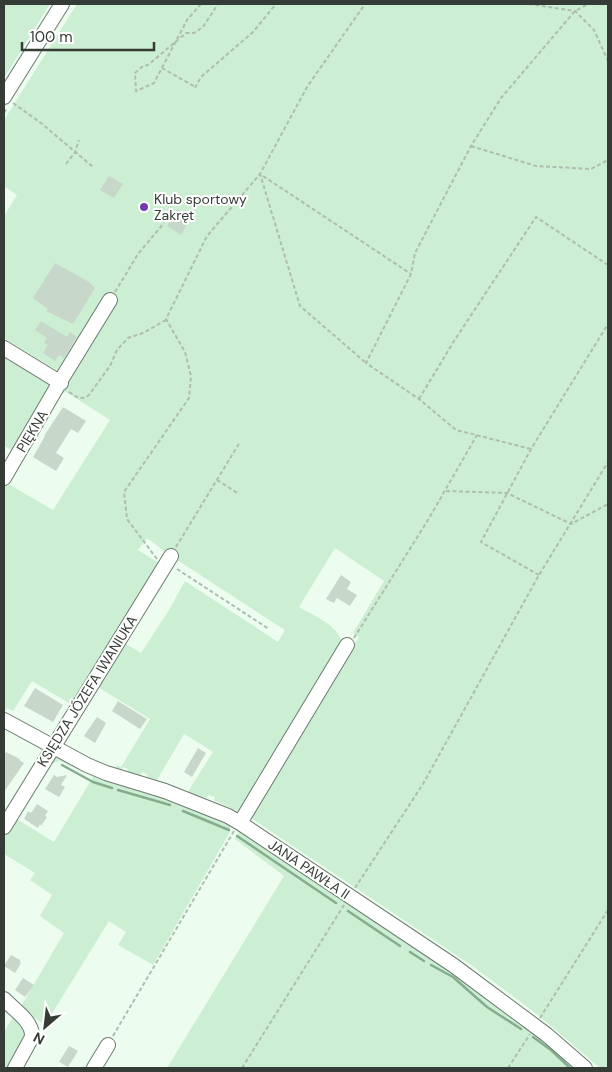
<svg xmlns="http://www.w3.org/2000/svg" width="612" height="1072" viewBox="0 0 612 1072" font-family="'DM Sans',sans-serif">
<rect width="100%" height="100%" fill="#ecfdef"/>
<!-- green -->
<path fill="#cceed3" d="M4,4H50L4,78Z
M77,4H608V1068H600L538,1015L471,965L248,816L359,637L353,633L384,581L335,548L299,607C314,616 342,626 342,646L241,813L214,800L215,797L208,795L207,798L187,793L213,752L184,734L157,780L147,777V774L142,772L141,775L127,772L128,769L123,767L122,770L116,768L117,765L121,767L150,719L96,686L123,642L141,653L169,610L185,581L278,642L285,630L171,556L147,538L138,550L159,563L72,705L32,681L13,711L7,708L5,712L4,711V484L5,482L53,510L110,420L66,392L60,394L67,377L4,338V216L17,195L4,186V120Z
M4,354L51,384L52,389L13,451L4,446Z
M54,755H60L115,783L180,804L223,821L230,826V832L153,965L118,945L126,932L109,921L45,1025L20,1008L64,933L40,916L52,895L30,880L35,873L4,854V837L15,818L54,842L93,777L60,761L48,765Z
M241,829L464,977L579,1068H167L284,876L235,839Z
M14,1015L27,1033L11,1068H4V1032Z"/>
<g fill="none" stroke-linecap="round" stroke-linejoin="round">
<!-- stream -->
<path stroke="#85ad8d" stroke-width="2.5" d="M62,765L93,782L112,788
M118,790L170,805
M183,811L229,830
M237,836L336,903
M348,911L400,946
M410,952L424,961
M431,965L453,977L487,1007L521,1029
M533,1037L551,1050L570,1068"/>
</g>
<!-- building -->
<path fill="#c7d7ca" d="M109,176L123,184L114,198L100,190Z
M177,209L191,217L181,235L167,226Z
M55,263L89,282L95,288L73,324L46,311L48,309L33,298Z
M41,321L67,337L70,332L77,337L64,358L59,355L55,361L43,353L48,345L44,343L47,338L35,330Z
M63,407L86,421L78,433L71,429L56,453L64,458L56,471L33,457L45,436H44Z
M341,575L351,582L347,589L357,595L350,606L337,598L334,603L326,599Z
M35,688L63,705L53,722L24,706Z
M118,701L147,719L140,729L112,711Z
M97,717L106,723L95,743L84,736Z
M198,748L206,753L192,777L184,772Z
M6,752L20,759L19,760L24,763L4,792V756Z
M54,775L57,777L67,775L61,785L65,787L59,797L45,789Z
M37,804L48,811L45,816L47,817L41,826L40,824L38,828L24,819L28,811L31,813Z
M11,955L20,960V962L21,963L15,973L4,966Z
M23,978L34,985L25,997L15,990Z
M69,1046L78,1051L68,1067L59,1062Z"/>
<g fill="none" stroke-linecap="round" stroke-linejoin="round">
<!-- minor casing -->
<g stroke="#6c7b6f" stroke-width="16">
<path id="minor" d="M4,97L62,4
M4,348L61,383
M4,478L64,375L110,300
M4,720L87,765L106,773L165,791L228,816L240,823L453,965L547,1035L585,1068
M240,823L347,645
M4,827L171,556
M4,999C14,1010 33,1021 32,1037L15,1068
M94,1068L108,1045"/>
</g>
<!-- path -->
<path stroke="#afbdb1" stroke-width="2" stroke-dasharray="4 2.5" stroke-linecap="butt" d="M201,4L187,20L154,83L136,91L135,73L143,66L148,65L186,33H194L203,27L218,4
M529,4L575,11L594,30L608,61
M162,68L195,87
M195,88L201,77L253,32L276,4
M13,103L41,123L93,167
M4,113L7,108
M471,146L536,166L591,169L608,160
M66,164L75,152L79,140
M115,292L138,254L164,223
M365,362L300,306L260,174L411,274
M69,392C77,397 81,401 89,395L110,366L117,350L128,338L143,333L166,320
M419,399L454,341L536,217L608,265
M531,449L456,430L419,399L366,363L411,274L415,253L471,146L501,98L575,11L588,4
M217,480L239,494
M446,491L507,493L571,524L608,504
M176,547L240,442
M157,559L127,519L124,492L189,398L191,376L185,352L166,319L207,236L260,174L307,87L365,4
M177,569L269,629
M539,575L481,542L531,449L608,324
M354,638L428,520L477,435
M355,888L423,784L539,575L608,462
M540,1018L608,910
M113,1036L234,831
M242,1068L344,905
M508,1068L530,1034"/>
<!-- minor -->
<use href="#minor" stroke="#fff" stroke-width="14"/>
</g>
<!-- markers -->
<circle fill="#713bb2" stroke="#fff" stroke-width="2" cx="144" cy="207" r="5"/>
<g text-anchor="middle" stroke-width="4" stroke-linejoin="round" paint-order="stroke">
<!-- poi labels -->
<g font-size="14" fill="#353c36" stroke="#fff" text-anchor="start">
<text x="154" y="204">Klub sportowy<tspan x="154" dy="16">Zakręt</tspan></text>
</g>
<!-- street labels -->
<g font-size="14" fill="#353c36" stroke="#fff">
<text transform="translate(32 431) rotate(-59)" y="5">PIĘKNA</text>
<text transform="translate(87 691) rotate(-58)" y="5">KSIĘDZA JÓZEFA IWANIUKA</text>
<text transform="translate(309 869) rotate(34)" y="5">JANA PAWŁA II</text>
</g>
</g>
<!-- border -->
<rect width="612" height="1072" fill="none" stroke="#353c36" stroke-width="10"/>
<!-- north arrow -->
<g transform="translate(45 1027) rotate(208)" stroke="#ffffff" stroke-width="4" paint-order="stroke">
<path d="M0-4L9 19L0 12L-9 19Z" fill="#353c36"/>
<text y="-8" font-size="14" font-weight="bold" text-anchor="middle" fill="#353c36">N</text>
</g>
<!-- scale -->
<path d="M22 42v8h132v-8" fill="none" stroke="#353c36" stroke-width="2.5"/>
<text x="30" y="42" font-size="15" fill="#353c36" stroke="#ffffff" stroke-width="4" paint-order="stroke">100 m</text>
</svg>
